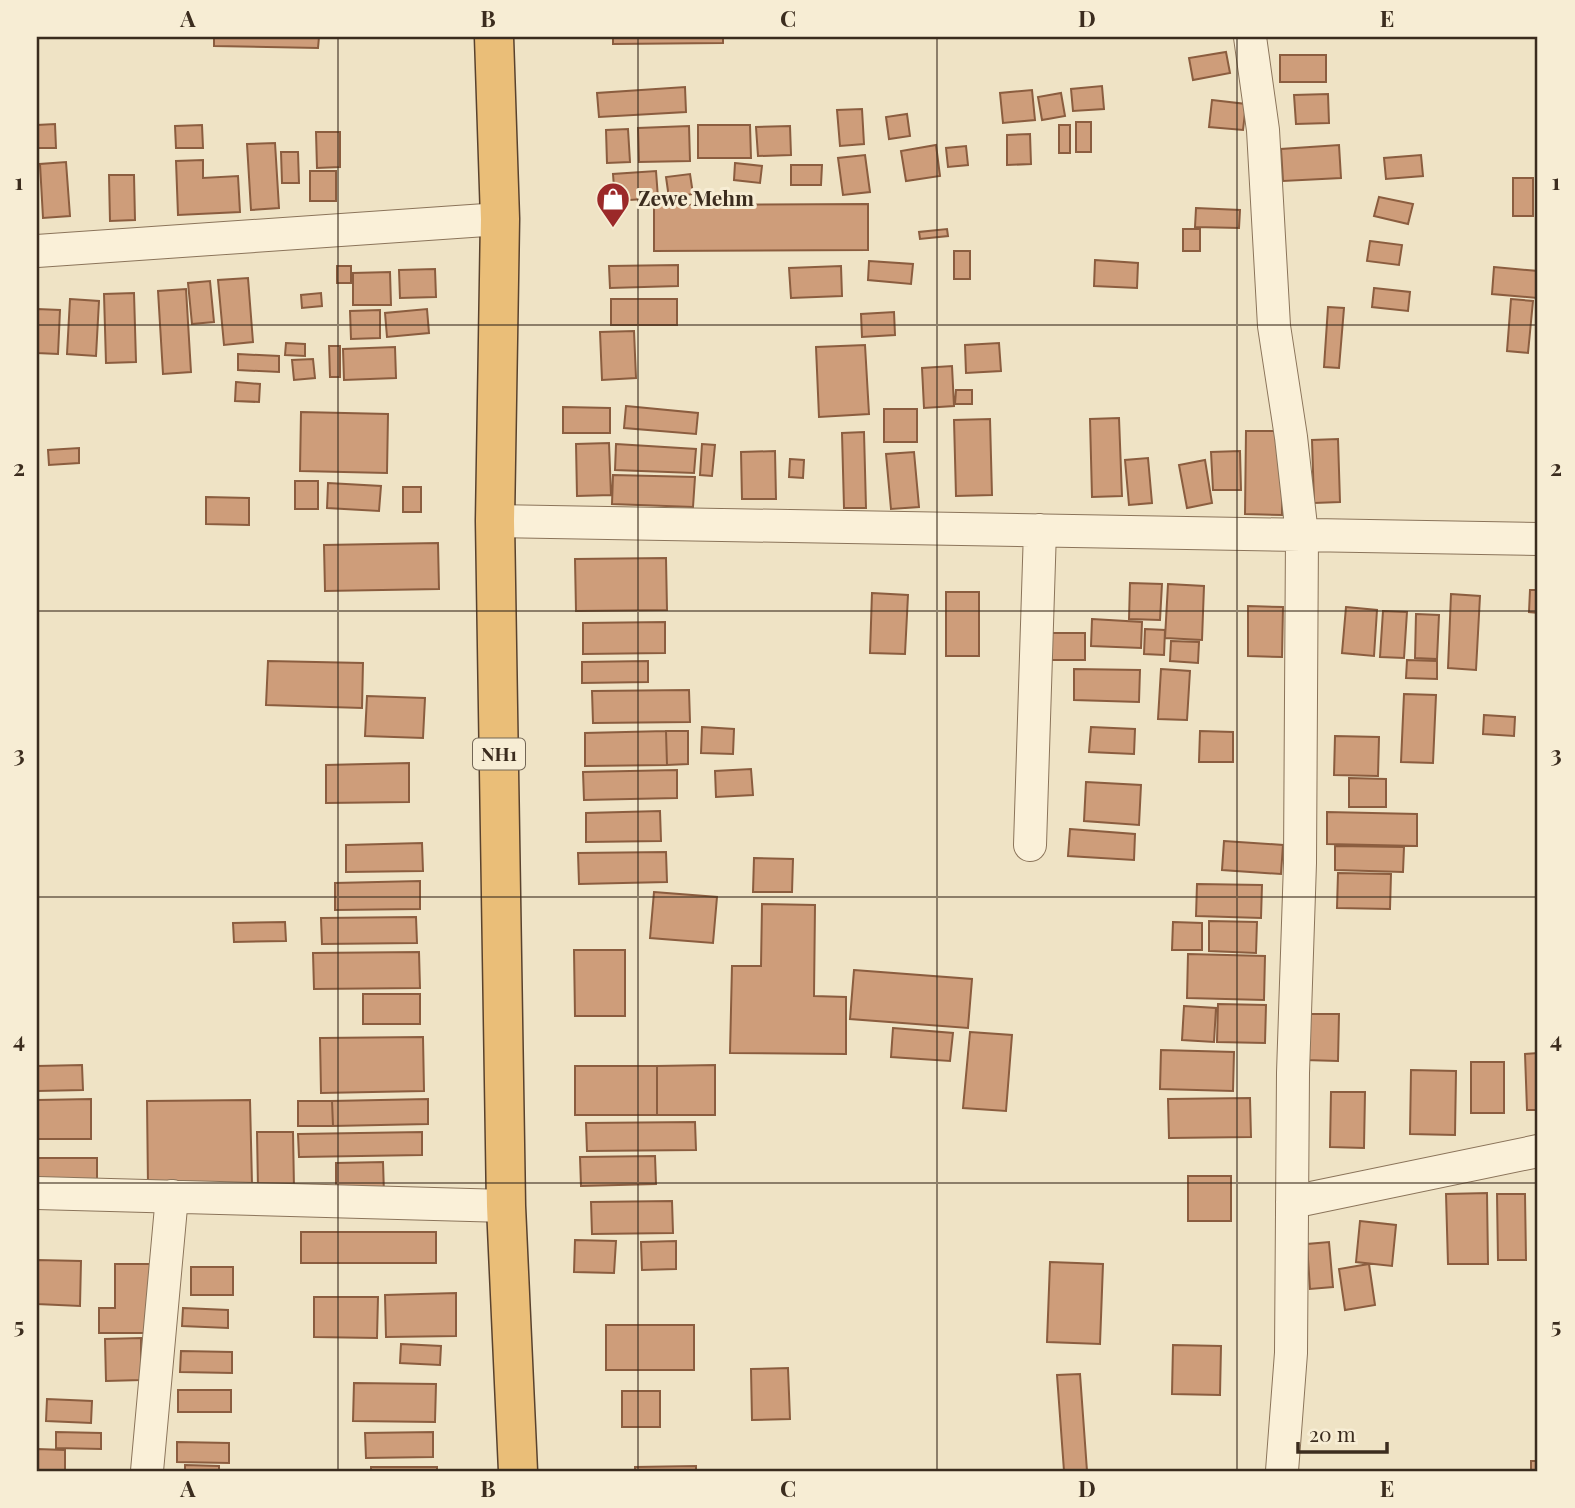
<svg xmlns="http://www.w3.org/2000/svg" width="1575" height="1508" viewBox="0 0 1575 1508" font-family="'Playfair Display',serif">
<rect width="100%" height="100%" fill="#efe3c5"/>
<!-- building -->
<path fill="#ce9d7a" stroke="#8b5d3f" stroke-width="2" d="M214,37H319L318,48L214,46Z
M613,37H723V43L613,44Z
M1226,52L1230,73L1193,80L1189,58Z
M1280,55H1326V82H1280Z
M1102,86L1104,109L1073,111L1071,89Z
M685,87L686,112L599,117L597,93Z
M1032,90L1035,120L1003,123L1000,93Z
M1061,93L1065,116L1042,120L1038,97Z
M1328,94L1329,123L1296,124L1294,95Z
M1212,100L1246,104L1243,130L1209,127Z
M862,109L864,144L840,146L837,110Z
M907,114L910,136L889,139L886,117Z
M1076,122H1091V152H1076Z
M55,124L56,148H37V125Z
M202,125L203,148H176L175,126Z
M698,125H750L751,158H698Z
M1059,125H1070V153H1059Z
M689,126L690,161L639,162L638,128Z
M790,126L791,155L758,156L756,127Z
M628,129L630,162L607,163L606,130Z
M316,132H340V167L317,168Z
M1030,134L1031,164L1007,165V135Z
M275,143L279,208L251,210L247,144Z
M936,145L940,176L906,181L901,151Z
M1339,145L1341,178L1283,181L1281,149Z
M966,146L968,165L948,167L946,148Z
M281,152H298L299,183H282Z
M865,155L870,192L843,195L838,158Z
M1421,155L1423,176L1386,179L1384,158Z
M203,160V178L238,176L240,212L178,215L176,161Z
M66,162L70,216L43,218L40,164Z
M735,163L762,166L760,183L734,180Z
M791,165H822L821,185H791Z
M310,171H336V201H310Z
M656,171L658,198L615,201L613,174Z
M690,174L693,194L669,198L666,177Z
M109,175H134L135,220L110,221Z
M1513,178H1533V216H1513Z
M1379,197L1413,204L1408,224L1374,216Z
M868,204V250L654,251V205Z
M1196,208L1240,210L1239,228L1195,227Z
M947,229L948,236L920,239L919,232Z
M1183,229H1200V251H1183Z
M1370,241L1402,245L1399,265L1367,261Z
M954,251H970V279H954Z
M1095,260L1138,263L1137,288L1094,286Z
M869,261L913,264L911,284L868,280Z
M678,265V286L610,288L609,266Z
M337,266H351V283H337Z
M841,266L842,296L791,298L789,268Z
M1494,267L1538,271L1537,298L1492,294Z
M435,269L436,297L400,298L399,270Z
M390,272L391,305H353V273Z
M248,278L253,342L224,345L218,280Z
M210,281L214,322L192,324L188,283Z
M1374,288L1410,292L1408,311L1372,307Z
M186,289L191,372L163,374L158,291Z
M134,293L136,362L106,363L104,294Z
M321,293L322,306L302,308L301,295Z
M70,299L99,301L96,356L67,354Z
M611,299H677V325H611Z
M1511,299L1533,301L1528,353L1507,351Z
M1328,307L1344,308L1339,368L1324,367Z
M37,309L60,310L58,354L37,353Z
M427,309L429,333L387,337L385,313Z
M380,310V338L351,339L350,311Z
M894,312L895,335L862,337L861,314Z
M634,331L636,378L602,380L600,332Z
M286,343L305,344V356L285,355Z
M999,343L1001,371L966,373L965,345Z
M865,345L869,414L819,417L816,347Z
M329,346H340V377H330Z
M395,347L396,378L344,380L343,349Z
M238,354L279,356V372L238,370Z
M313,359L315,378L294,380L292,360Z
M952,366L954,406L924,408L922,368Z
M236,382L260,384L259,402L235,401Z
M956,390H972V404H955Z
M626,406L698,413L696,434L624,428Z
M563,407L610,408V433H563Z
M884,409H917V442H884Z
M301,412L388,414L387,473L300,471Z
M1119,418L1122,496L1092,497L1090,419Z
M990,419L992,495L956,496L954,420Z
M1246,431H1283L1282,515L1245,514Z
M864,432L866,508H844L842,433Z
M1338,439L1340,502L1314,503L1312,440Z
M609,443L611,495L577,496L576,444Z
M616,444L696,449L694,473L615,470Z
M702,444L715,445L712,476L700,475Z
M79,448V463L49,465L48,450Z
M775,451L776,499H742L741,452Z
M1240,451L1241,490H1213L1211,452Z
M914,452L919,507L891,509L886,454Z
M1148,458L1152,503L1129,505L1125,460Z
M790,459L804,460L803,478L789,477Z
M1205,460L1212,503L1187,508L1179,465Z
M613,475L695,477L693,507L612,504Z
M295,481H318V509H295Z
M328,483L381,486L379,511L327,508Z
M403,487H421V512H403Z
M206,497L249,498V525L206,524Z
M438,543L439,589L325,591L324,545Z
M666,558L667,610L576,611L575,559Z
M1130,583L1162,584L1160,620L1129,619Z
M1168,584L1204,586L1202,640L1165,638Z
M1530,590H1538V613L1529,612Z
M946,592H979V656H946Z
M872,593L908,595L905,654L870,653Z
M1451,594L1480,596L1476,670L1448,668Z
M1248,606L1283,607L1282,657L1248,656Z
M1346,607L1377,610L1374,656L1342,653Z
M1383,611L1407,612L1404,658L1380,657Z
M1416,614L1439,615L1437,659L1415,658Z
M1092,619L1142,622L1141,648L1091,646Z
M665,622V653L583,654V623Z
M1145,629L1165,630L1164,655L1144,654Z
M1045,633H1085V660H1045Z
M1171,641L1199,642L1198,663L1170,661Z
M1407,660L1437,661V679L1406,678Z
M268,661L363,663L362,708L266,705Z
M648,661V682L582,683V662Z
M1074,669L1140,670L1139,702L1074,700Z
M1161,669L1190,671L1187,720L1158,719Z
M689,690L690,722L593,723L592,691Z
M1404,694L1436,695L1433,763L1401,762Z
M367,696L425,698L423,738L365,736Z
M1484,715L1515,717L1514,736L1483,734Z
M702,727L734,729L733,754L701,753Z
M1091,727L1135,729L1134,754L1089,752Z
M666,731L667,765L585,766V733Z
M666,731H688V764L667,765Z
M1200,731L1233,732V762H1199Z
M1335,736L1379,737L1378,776L1334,775Z
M409,763V802L326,803V765Z
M751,769L753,795L716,797L715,771Z
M677,770V798L584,800L583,772Z
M1349,778L1386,779V807H1349Z
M1086,782L1141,785L1139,825L1084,821Z
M660,811L661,841L586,842V813Z
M1327,812L1417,814V846L1327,844Z
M1070,829L1135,834L1134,860L1068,856Z
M1224,841L1283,845L1281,874L1222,870Z
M422,843L423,871L346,872V845Z
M1335,846L1404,847L1403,872L1335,870Z
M666,852L667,882L579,884L578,853Z
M754,858L793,859L792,892H753Z
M1338,873L1391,874L1390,909L1337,908Z
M420,881V909L335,910V883Z
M1197,884L1262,885L1261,918L1196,916Z
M654,892L717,897L713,943L650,938Z
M762,904L815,905L814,996L846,997V1054L730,1053L732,966H761Z
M416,917L417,943L322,944L321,918Z
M1209,921L1257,922L1256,953L1209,951Z
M285,922L286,941L234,942L233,923Z
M1173,922L1202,923V950H1172Z
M574,950H625V1016H575Z
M419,952L420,988L314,989L313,953Z
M1188,954L1265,956L1264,1000L1187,998Z
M854,970L972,979L968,1028L850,1019Z
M363,994H420V1024H363Z
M1218,1004L1266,1005L1265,1043L1217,1042Z
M1184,1006L1216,1008L1214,1042L1182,1040Z
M1306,1014H1339L1338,1061L1305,1060Z
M893,1028L953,1033L950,1061L891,1057Z
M970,1032L1012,1035L1006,1111L963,1108Z
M423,1037L424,1091L321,1093L320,1038Z
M1161,1050L1234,1052L1233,1091L1160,1089Z
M1538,1053V1110H1527L1525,1054Z
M1471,1062H1504V1113H1471Z
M82,1065L83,1090L37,1091V1066Z
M715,1065V1115H657V1066Z
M575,1066H657V1115H575Z
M1411,1070L1456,1071L1455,1135L1410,1134Z
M1331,1092H1365L1364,1148L1330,1147Z
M1250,1098L1251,1137L1169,1138L1168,1099Z
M91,1099V1139H37V1100Z
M428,1099V1124L333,1126L332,1101Z
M250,1100L252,1184L148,1186L147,1101Z
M298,1101H332L333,1126H298Z
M695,1122L696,1150L587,1151L586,1123Z
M257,1132H293L294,1189H258Z
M422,1132V1155L299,1157L298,1134Z
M655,1156L656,1184L581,1186L580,1157Z
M37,1158H97V1183L37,1182Z
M383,1162L384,1194L336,1195V1163Z
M1188,1176H1231V1221H1188Z
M1536,1190H1538V1283H1537Z
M1487,1193L1488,1264H1448L1446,1194Z
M1497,1194H1525L1526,1260H1498Z
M672,1201L673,1233L592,1234L591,1202Z
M1360,1221L1396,1225L1392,1266L1356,1262Z
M301,1232H436V1263H301Z
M575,1240L616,1241L614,1273L574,1272Z
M676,1241V1269L642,1270L641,1242Z
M1329,1242L1333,1287L1310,1289L1307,1244Z
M37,1260L81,1261L80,1306L37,1304Z
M1050,1262L1103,1264L1100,1344L1047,1342Z
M115,1264H150V1333H99V1308H115Z
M1369,1264L1375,1305L1345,1310L1339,1269Z
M191,1267H233V1295H191Z
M456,1293V1336L386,1337L385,1295Z
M314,1297H378L377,1338L314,1337Z
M183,1308L228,1310V1328L182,1326Z
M606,1325H694V1370H606Z
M141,1338V1380L106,1381L105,1339Z
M401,1344L441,1346L440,1365L400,1363Z
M1173,1345L1221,1346L1220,1395L1172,1394Z
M181,1351L232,1352V1373L180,1372Z
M788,1368L790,1419L752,1420L751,1369Z
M1080,1374L1087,1471H1064L1057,1375Z
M354,1383L436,1384L435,1422L353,1421Z
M178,1390H231V1412H178Z
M622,1391H660V1427H622Z
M47,1399L92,1401L91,1423L46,1421Z
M56,1432L101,1433V1449L56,1448Z
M433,1432V1457L366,1458L365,1433Z
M177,1442L229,1443V1463L177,1462Z
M37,1449L65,1450V1471H37Z
M1531,1461H1538V1471H1531Z
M185,1465L219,1466V1471H185Z
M696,1466V1471H635V1467Z
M371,1467H437V1471H371Z"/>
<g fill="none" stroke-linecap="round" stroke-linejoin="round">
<!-- minor casing -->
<g stroke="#8b745a" stroke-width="34">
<path id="minor" d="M1250,37L1263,130L1274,326L1291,437L1302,535L1300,863L1293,1073L1291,1353L1282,1471
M37,251L500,219
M495,521L1538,539
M1030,845L1040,530
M37,1193L506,1206
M1292,1202L1538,1151
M147,1471L172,1196"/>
</g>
<!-- trunk casing -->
<g stroke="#59422e" stroke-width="41">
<path id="trunk" d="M494,37L500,219L495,521L506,1206L518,1471"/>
</g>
<!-- minor -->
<use href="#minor" stroke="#faf0d8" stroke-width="32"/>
<!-- trunk -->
<use href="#trunk" stroke="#eabe78" stroke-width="38"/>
</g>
<!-- grid -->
<path fill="none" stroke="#3b2c1e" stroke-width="2" stroke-opacity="0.55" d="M338,37V1471M638,37V1471M937,37V1471M1237,37V1471M37,325H1538M37,611H1538M37,897H1538M37,1183H1538"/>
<!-- icons -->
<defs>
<g id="shop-pin" transform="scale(1.75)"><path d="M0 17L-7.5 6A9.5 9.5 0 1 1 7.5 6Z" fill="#9b2929" stroke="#f7edd4"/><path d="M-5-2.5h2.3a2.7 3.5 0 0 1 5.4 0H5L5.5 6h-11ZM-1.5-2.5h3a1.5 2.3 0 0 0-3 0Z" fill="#fff"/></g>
</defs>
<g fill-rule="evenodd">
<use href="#shop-pin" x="613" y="199"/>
</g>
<g text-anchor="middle" stroke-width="6" stroke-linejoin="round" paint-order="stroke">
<!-- shield labels -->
<rect fill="#f7edd4" stroke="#736655" stroke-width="2" x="473" y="738.5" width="52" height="31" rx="5"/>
<g font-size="19" font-weight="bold" fill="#3b2c1e">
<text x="499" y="761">NH1</text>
</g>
<!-- poi labels -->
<g font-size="21" font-weight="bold" fill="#3b2c1e" stroke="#f7edd4" text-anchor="start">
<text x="638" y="206">Zewe Mehm</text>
</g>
</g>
<!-- border -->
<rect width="1575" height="1508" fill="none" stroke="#f7edd4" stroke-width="77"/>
<!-- scale -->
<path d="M1298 1442v10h89v-10" fill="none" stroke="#3b2c1e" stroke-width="3.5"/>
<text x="1309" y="1442" font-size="21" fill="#3b2c1e" stroke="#f7edd4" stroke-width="5" paint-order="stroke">20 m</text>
<rect x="38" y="38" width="1498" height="1432" fill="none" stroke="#3b2c1e" stroke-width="2.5"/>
<g font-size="23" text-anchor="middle" font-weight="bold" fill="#3b2c1e">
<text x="188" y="27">A</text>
<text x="488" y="27">B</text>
<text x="788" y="27">C</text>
<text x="1087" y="27">D</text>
<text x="1387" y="27">E</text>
<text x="19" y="190">1</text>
<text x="1556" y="190">1</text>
<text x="19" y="476">2</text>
<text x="1556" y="476">2</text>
<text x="19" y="762">3</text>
<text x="1556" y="762">3</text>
<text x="19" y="1048">4</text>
<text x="1556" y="1048">4</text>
<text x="19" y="1334">5</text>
<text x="1556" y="1334">5</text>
<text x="188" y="1497">A</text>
<text x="488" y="1497">B</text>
<text x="788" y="1497">C</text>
<text x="1087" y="1497">D</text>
<text x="1387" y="1497">E</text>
</g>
</svg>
